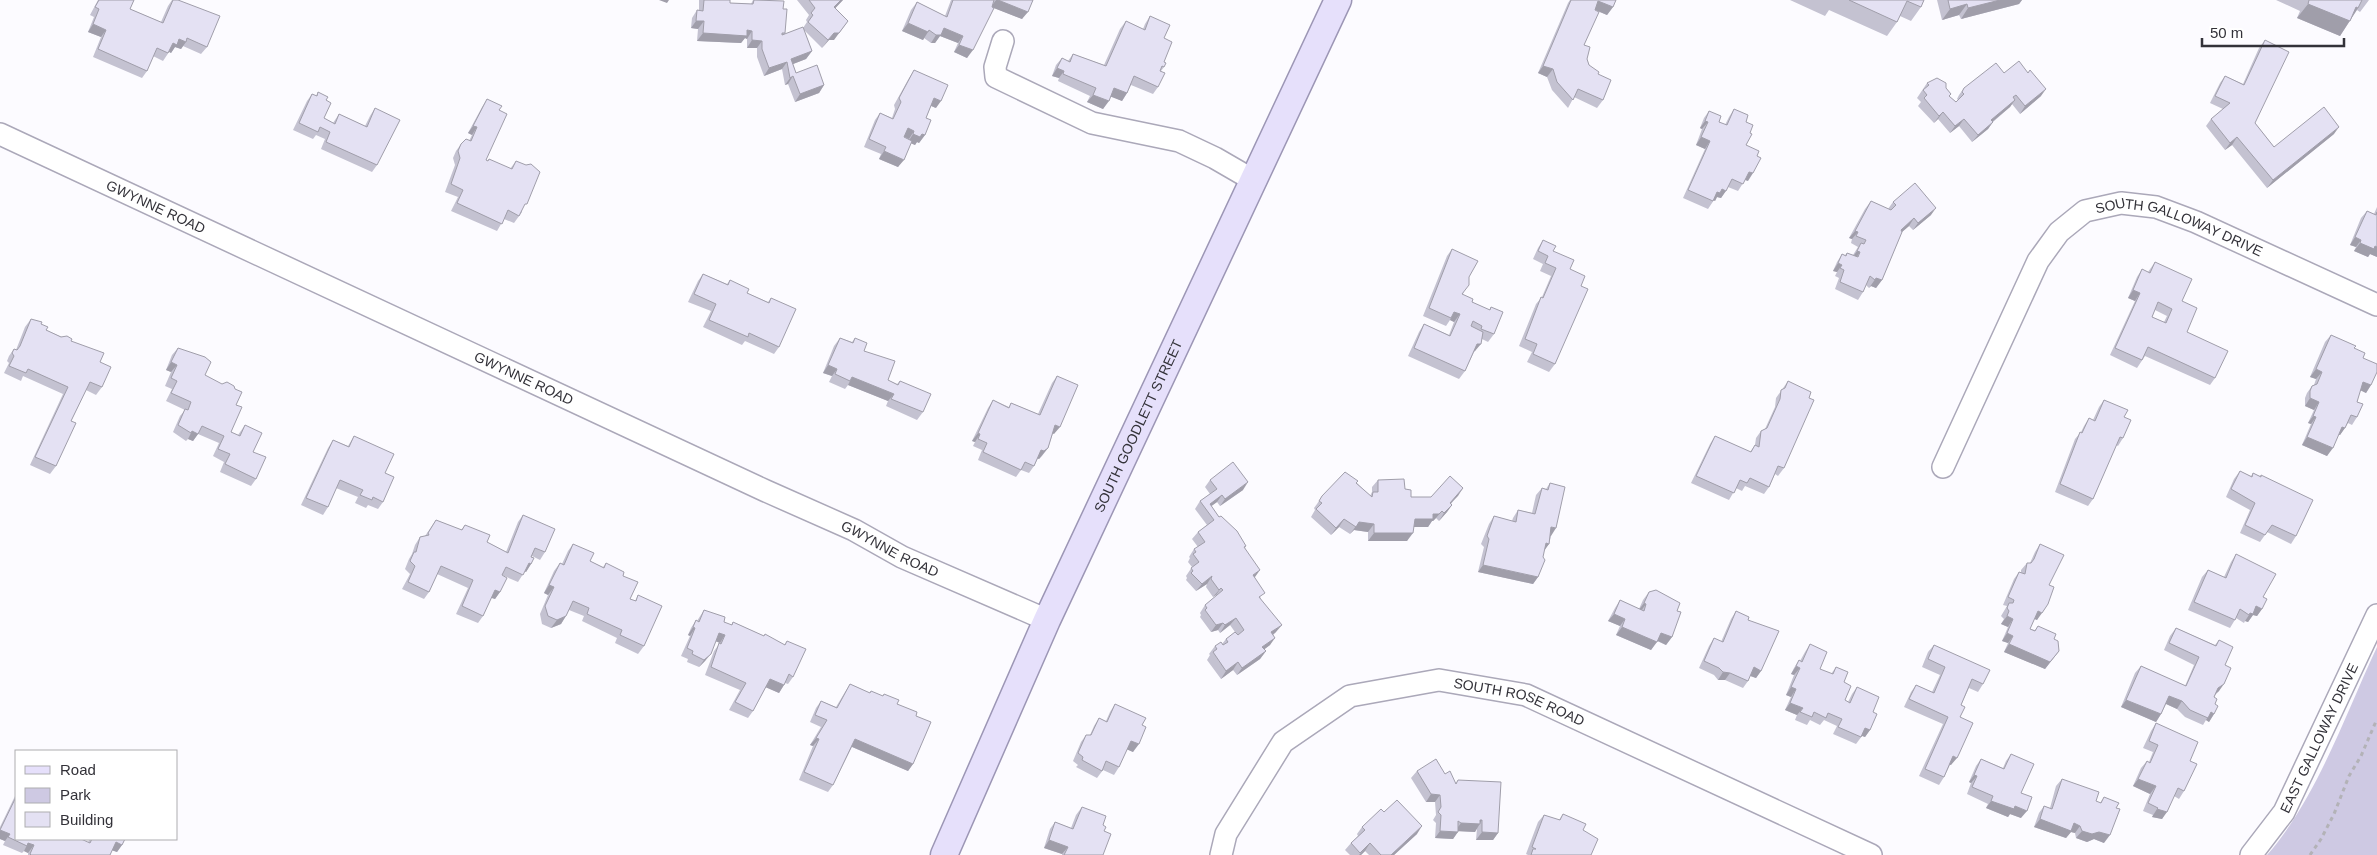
<svg xmlns="http://www.w3.org/2000/svg" width="2377" height="855" viewBox="0 0 2377 855" font-family="Helvetica,sans-serif">
<rect width="100%" height="100%" fill="#fcfbff"/>
<!-- green -->
<path fill="#cec9e3" d="M2377,647V855H2267C2317,798 2345,715 2377,647Z"/>
<g fill="none" stroke-linecap="round" stroke-linejoin="round">
<!-- minor casing -->
<g stroke="#aba8b9" stroke-width="24">
<g id="minor">
<path d="M1003,41L995,67L996,77L1092,123L1179,141L1215,158L1253,180"/>
<path id="s1" d="M0,134L766,491L854,530L902,557L1047,620"/>
<path id="s2" d="M1943,467L2038,261L2059,232L2085,211L2121,203L2156,207L2196,222L2377,305"/>
<path id="s3" d="M1221,855L1226,834L1283,742L1350,696L1439,680L1526,695L1871,855"/>
<path id="s4" d="M2251,855L2284,812L2377,615"/>
</g>
</g>
<!-- major casing -->
<g stroke="#9c96b5" stroke-width="29">
<g id="major">
<path id="s5" d="M944,855L1047,620L1338,0"/>
</g>
</g>
<!-- path -->
<path stroke="#b3b2b7" stroke-width="3" stroke-dasharray="4 4" stroke-linecap="butt" d="M2310,855L2321,839L2334,814L2349,776L2361,756L2377,719"/>
<!-- minor -->
<use href="#minor" stroke="#fff" stroke-width="21"/>
<!-- major -->
<use href="#major" stroke="#e6e0fb" stroke-width="26"/>
</g>
<!-- wall -->
<path fill="#c4c2d1" fill-rule="evenodd" d="M98,0H134L130,9L161,22L168,6L172,0H178L207,47L201,54L183,46L181,49L175,47L171,53L169,52L163,61L153,56L147,71L142,78L93,57L101,37L88,32L94,17L90,15Z
M699,0H730V3L751,4L753,0L783,9L785,33V34L803,28L807,22L806,20L809,15L797,0H843L835,8L834,40H829L822,48L804,30L812,51L806,59L793,64L796,73L824,85L819,93L795,102L788,84L785,85L782,69L764,76L757,57V48H747V39L745,38L741,43L697,41L698,29L691,28L692,18L697,10H699Z
M949,0H1033L1022,19L992,7L967,58L954,52L958,43L940,36L935,43H931L924,38L923,40L902,31L911,10L917,2L945,16L951,0Z
M1570,0H1616L1613,7L1607,15L1595,10L1584,45L1587,59L1589,65L1598,74L1603,100L1597,108L1574,97L1568,108L1552,90L1547,77L1538,73L1568,3Z
M1790,0H1924L1921,7L1911,21L1900,16L1897,22L1887,36L1829,10L1825,16Z
M1937,0H2022L2019,4L1961,19L1959,15L1942,20Z
M2276,0H2369L2360,12L2357,10L2340,36L2297,18L2300,11Z
M1150,16L1164,38V67L1161,71L1158,87L1153,94L1131,85L1127,93L1122,101L1111,96L1103,109L1087,102L1090,96L1058,81L1059,78L1052,76L1056,65L1062,58L1068,61L1073,54L1104,65L1120,29L1126,21L1143,29L1145,24Z
M2265,40L2255,123L2274,147L2334,134L2267,188L2232,145L2225,150L2206,126L2211,119L2223,109L2210,103L2220,83L2225,76L2243,84L2259,48Z
M914,70L936,108L931,106L926,118L925,135L919,143L917,142L915,145L911,143L898,167L879,159L881,154L864,147L875,120L880,113L892,118L895,109L894,105L909,78Z
M2004,73L2041,96L2020,114L2012,104L2010,107L1993,122L1988,129L1972,142L1959,126L1950,133L1938,119L1934,123L1918,106L1921,102L1917,98L1927,83L1946,88L1951,94L1949,96L1956,102L1958,100L1957,99L1959,95L1964,88Z
M318,92L326,100L324,118L333,123L339,114L365,126L370,116L375,108L377,165L372,172L321,149L325,139L316,135L313,139L293,130L307,101L312,94L316,96Z
M487,99L499,110L486,160L488,161L489,159L510,169L516,161L522,212L514,223L504,219L497,231L451,211L458,197L445,192L455,165L453,158L456,151L461,144L469,141L472,135L468,133L482,107Z
M1734,109L1746,122L1750,133L1746,145L1748,181L1745,180L1738,191L1728,187L1721,198L1717,197L1715,201L1714,200L1708,209L1683,198L1705,149L1696,145L1702,129L1700,128L1704,118L1709,111L1719,122L1725,125L1729,117Z
M1871,201L1888,209L1893,202L1931,215L1913,230L1909,226L1902,232L1882,280L1876,288L1871,286L1869,288L1866,285L1863,292L1858,300L1835,289L1839,278L1835,276L1837,272L1833,271L1837,262L1842,254L1845,255L1847,253L1853,255L1858,247L1851,243L1852,239L1849,238L1865,209Z
M2377,207V257L2370,254L2368,257L2354,251L2356,247L2350,245L2361,218L2367,211L2374,214Z
M1543,240L1570,269L1581,286L1555,364L1549,372L1527,362L1532,352L1519,346L1536,304L1542,297L1551,276L1540,271L1543,264L1533,259L1538,248Z
M1452,249L1469,277L1463,294L1472,302L1489,310L1491,307L1494,334L1488,342L1482,339L1475,351L1474,352L1465,371L1459,379L1408,356L1419,332L1424,324L1449,335L1454,322L1450,320L1446,326L1423,316L1447,256Z
M2155,262L2182,301L2187,332L2215,378L2210,385L2145,356L2137,368L2110,355L2135,301L2128,298L2137,277L2142,269L2148,272ZM2155,310L2167,316L2164,322L2152,317Z
M703,274L727,284L730,280L747,293L768,302L771,298L779,347L774,354L745,341L742,345L703,327L711,311L688,302L698,281Z
M31,319L41,324L46,330L71,341L100,362L102,387L96,395L86,390L71,421L56,466L50,474L30,465L63,394L23,376L21,381L4,373L9,363L7,361L9,356L14,349L16,350L25,327Z
M2331,335L2354,348L2363,358L2371,385L2366,393L2360,390L2357,402V417L2352,425L2348,423L2340,435H2338L2327,456L2302,445L2311,424L2308,423L2314,410L2305,406V398L2307,393L2312,386L2314,385L2316,379L2310,377L2325,342Z
M840,338L852,342L855,338L864,351L888,380L897,384L900,381L923,412L917,420L886,406L888,401L848,385L845,389L829,382L832,376L823,373L834,346Z
M178,348L205,375L236,405L231,432L238,435L245,425L253,452L256,479L251,486L220,472L224,462L213,456L219,443L198,434L193,441L188,439L186,441L173,432L180,416L185,410L166,401L172,389L165,386L171,372L166,370L172,355Z
M1057,376L1054,434L1053,433L1048,448L1042,456L1039,459L1038,458L1034,466L1029,473L1021,470L1016,477L978,460L982,450L973,446L975,442L972,441L988,408L993,400L1009,407L1011,403L1038,414L1052,383Z
M1788,381L1784,468L1778,476L1775,474L1769,487L1764,494L1745,486L1742,491L1736,488L1729,500L1691,483L1710,444L1715,436L1750,452L1755,445L1756,438L1761,431L1765,429L1775,407L1776,398Z
M2104,400L2124,417L2123,438L2118,446L2116,445L2093,499L2088,506L2055,492L2075,439L2081,432L2084,426L2089,418L2093,420L2099,407Z
M354,436L385,473L383,502L378,509L368,505L366,508L355,503L358,497L336,488L328,507L323,515L301,505L328,448L333,440L348,446Z
M2240,471L2251,476L2253,473L2260,476L2261,475L2296,536L2291,544L2267,532L2260,542L2240,533L2250,510L2226,497L2234,479Z
M1210,480L1243,490L1220,506L1217,502L1211,506L1219,517L1246,546L1245,548L1261,599L1276,632L1273,635L1270,645L1264,649L1266,651L1260,659L1237,675L1233,670L1221,679L1207,660L1210,655L1209,654L1215,646L1222,644L1226,639L1235,632L1230,625L1220,633L1218,630L1211,632L1200,617L1201,615L1200,613L1205,605L1216,596V595L1213,597L1206,587L1207,584L1196,591L1186,580L1187,578L1186,576L1192,567L1188,562L1190,558L1189,557L1194,549L1198,547L1192,539L1198,532L1207,525L1195,509L1200,501L1210,494L1205,487Z
M1378,480L1405,489L1411,497H1431L1463,488L1451,504L1452,505L1447,512L1439,521L1436,518L1433,521H1432L1428,527H1413L1407,541H1368V532L1354,530L1350,534L1339,527L1331,535L1311,517L1315,510L1314,508L1317,504L1322,496L1357,483L1370,496L1372,492V487Z
M1550,483L1551,536L1549,544L1544,550L1538,577L1533,584L1478,572L1484,547L1481,544L1489,524L1494,516L1512,521L1513,518L1518,510L1532,513L1536,495L1542,488L1546,489Z
M523,515L545,552L540,560L532,556L531,564L526,572L525,571L518,582L502,575L500,592L495,599L491,598L483,616L478,623L456,614L468,588L437,574L429,592L424,599L402,589L410,574L405,569L409,559L412,554L415,545L420,537L425,536L436,520L461,530L465,525L487,542L506,552L518,522Z
M573,544L590,561L603,567L606,563L623,576L630,599L635,601L638,595L644,646L638,654L615,643L617,638L582,621L584,616L569,610L561,624L551,628L542,624L540,614L548,595L544,593L554,571L560,563L562,564L568,551Z
M2040,544L2049,585L2037,620L2034,619L2030,629L2035,630L2038,626L2054,639L2059,651L2045,669L2004,652L2008,643L2002,641L2008,627L2001,624L2004,619L2001,616L2007,606L2003,605L2014,579L2019,572L2021,573V570L2027,563H2030L2035,552Z
M2236,554L2263,597L2262,609L2257,616L2253,615L2248,622L2245,621L2244,623L2236,618L2230,628L2188,610L2202,577L2208,570L2224,577L2231,562Z
M1649,592L1677,611L1672,637L1666,645L1657,641L1651,650L1616,635L1620,626L1608,621L1615,608L1620,600L1639,609L1643,600Z
M704,610L724,622L731,625L733,622L784,645L787,641L793,677L788,684L785,683L779,693L766,687L753,711L748,718L729,710L740,690L705,675L714,651L720,643L715,641L705,661L699,667L687,662L688,659L681,656L690,636L688,635L691,628L696,620L697,621Z
M1736,611L1748,620L1761,671L1756,678L1750,676L1748,681L1743,688L1725,680H1718L1714,675L1699,668L1709,646L1714,638L1721,642L1731,619Z
M2176,628L2215,645L2219,640L2225,665L2219,691L2216,694L2214,697V714L2209,722L2206,720L2203,725L2185,717L2177,709L2166,704L2161,714L2156,722L2121,707L2135,673L2141,666L2185,686L2194,665L2164,650L2170,636Z
M1810,644L1820,669L1831,674L1836,667L1844,682L1845,700L1848,702L1852,694L1857,687L1873,712L1870,730L1865,737L1862,736L1856,744L1833,734L1837,726L1824,720L1820,725L1810,720L1807,725L1795,720L1797,715L1785,710L1791,697L1786,695L1794,675L1791,674L1794,668L1799,660L1800,661L1805,652Z
M1934,645L1983,684L1978,692L1969,688L1961,705L1960,717L1951,765H1950L1944,777L1939,785L1919,776L1943,724L1904,707L1911,692L1916,685L1932,692L1940,675L1922,667L1928,652Z
M850,684L870,693L871,691L897,704L916,716L913,764L908,771L852,747L833,785L828,792L799,780L813,746L810,745L821,727L810,722L816,708L821,701L836,707L845,692Z
M1115,704L1142,725L1133,752L1127,749L1119,767L1114,775L1103,770L1097,778L1076,767L1078,765L1073,761L1081,742L1086,735H1090L1094,726L1099,718L1106,721L1110,712Z
M2156,723L2190,761L2184,791L2179,799L2174,796L2162,819L2152,817L2153,815L2143,811L2150,794L2133,786L2141,768L2147,761L2149,762L2153,752L2143,748L2151,731Z
M2011,754L2021,793V818L2010,814L2008,817L1986,808L1988,804L1967,794L1971,783L1969,782L1976,766L1981,759L2003,768L2006,761Z
M1417,771L1445,774L1456,783L1458,780L1498,833L1493,840H1476L1477,828L1475,832L1458,831L1453,839L1435,838L1436,823L1433,820L1436,815L1435,802H1426L1411,778Z
M2062,779L2096,801L2100,803L2104,797V843L2094,839L2087,842L2076,838L2075,833L2071,832L2066,838L2034,827L2039,813L2044,806L2050,808L2056,786Z
M16,794V839L88,842L90,839H125L122,845L117,852L112,850L110,855H28V853L24,851L22,853L3,845L5,841L0,839V827Z
M1082,807L1103,825L1104,831L1103,855H1062V854L1044,848L1050,829L1055,822L1071,828L1076,815Z
M1384,812L1417,834L1394,855H1369L1365,851L1361,855H1350L1345,850L1351,843L1358,836L1357,834L1362,827Z
M1563,814L1583,830L1591,855H1528L1526,854L1538,822L1544,815L1559,820Z"/>
<!-- shaded-wall -->
<path fill="#a09eaa" d="M659,0H669L667,3Z
M841,0H843L829,15L834,7Z
M996,0H998L1028,12L1022,19L991,7Z
M2000,0H2022L2019,4L1961,19L1968,8Z
M1598,1L1613,7L1607,15L1593,9Z
M1967,4L1959,15L1942,20L1950,9Z
M2308,4L2356,7L2358,8L2340,36L2297,18Z
M696,21H704L698,29L691,28Z
M848,21L834,40H829L822,48L828,40L834,33Z
M908,23L928,32L923,40L902,31Z
M93,24L106,30L101,37L88,32Z
M944,28L963,36L958,43L940,36L935,43H931L936,35Z
M747,30L752,31L747,39L745,38L741,43L697,41L703,33Z
M179,39L186,42L181,49L175,47L171,53L168,51L173,43Z
M752,40L762,41L757,48H747Z
M959,45L973,50L967,58L954,52Z
M812,51L806,59L788,66L791,59Z
M787,62L782,69L764,76L769,68Z
M1543,66L1553,69L1547,77L1538,73Z
M1057,68L1064,71L1059,78L1052,76Z
M793,76L788,84L785,85L790,78Z
M824,85L819,93L795,102L800,94Z
M1114,88L1127,93L1122,101L1109,96Z
M2046,89L2041,96L2020,114L2025,106Z
M1093,95L1109,101L1103,109L1087,102Z
M934,98L941,101L936,108L929,105Z
M2015,100L2010,107L1986,127L1991,120Z
M1943,112L1938,119L1934,123L1939,116Z
M1964,119L1959,126L1950,133L1955,126Z
M1705,121L1708,122L1702,129L1700,128Z
M1993,122L1988,129L1972,142L1978,135Z
M473,126L477,127L472,135L468,133Z
M2339,127L2334,134L2267,188L2273,180Z
M908,128L914,131L909,139L903,136Z
M913,134H922L925,135L919,143L917,142L915,145L908,142Z
M1701,137L1710,141L1705,149L1696,145Z
M2237,137L2232,145L2225,150L2230,143Z
M884,151L904,160L898,167L879,159Z
M1749,172L1753,173L1748,181L1743,179Z
M1722,189L1726,191L1721,198L1717,197L1715,201L1712,199L1717,192Z
M1936,208L1931,215L1913,230L1918,223Z
M1914,218L1909,226L1895,238L1901,230Z
M1855,231L1858,232L1852,239L1849,238Z
M2355,237L2361,240L2356,247L2350,245Z
M2360,243L2377,247V257L2370,254L2368,257L2354,251Z
M1857,251L1860,252L1855,260L1852,258Z
M1838,263L1842,265L1837,272L1833,271Z
M1876,278L1882,280L1876,288L1871,286L1869,288Z
M2133,290L2140,293L2135,301L2128,298Z
M1454,312L1460,314L1454,322L1450,320Z
M1477,344H1481L1475,351L1472,352Z
M171,362L177,365L171,372L166,370Z
M828,365L837,369L832,376L823,373Z
M2316,369L2322,372L2316,379L2310,377Z
M852,377L894,394L888,401L848,385Z
M2363,382L2371,385L2366,393L2358,389Z
M2310,398L2319,402L2314,410L2305,406Z
M2313,416L2316,417L2311,424L2308,423Z
M1055,425L1060,427L1054,434L1050,432Z
M2342,427L2345,428L2340,435L2337,434Z
M192,431L198,434L193,441L188,439Z
M978,433L980,434L975,442L972,441Z
M2307,437L2333,448L2327,456L2302,445Z
M1048,448L1039,459L1036,458L1041,450Z
M1248,482L1243,490L1220,506L1225,499Z
M1463,488L1458,496L1444,510L1450,503Z
M1222,495L1217,502L1206,510L1210,504Z
M1452,505L1447,512L1439,521L1444,513Z
M1442,511L1436,518L1433,521H1432L1428,527H1409L1415,519Z
M1344,519L1339,527L1331,535L1336,528Z
M1359,522L1374,524L1368,532L1354,530L1350,534Z
M1551,527L1556,528L1551,536L1546,535Z
M1374,533H1413L1407,541H1368Z
M1546,543L1549,544L1544,551Z
M529,563L531,564L526,572L523,570Z
M1483,565L1538,577L1533,584L1478,572Z
M1260,570L1255,577L1248,582L1253,575Z
M1212,576L1207,584L1196,591L1202,584Z
M549,585L554,587L548,595L544,593Z
M1221,588L1216,595L1213,597L1219,590Z
M495,590L500,592L495,599L490,597Z
M1644,603L1646,604L1641,611H1638Z
M2256,606L2262,609L2257,616L2253,615L2248,622L2245,621L2249,615Z
M2038,611L2042,613L2037,620L2033,618Z
M1614,614L1625,619L1620,626L1608,621Z
M566,616L561,624L551,628L557,620Z
M2007,616L2013,619L2008,627L2001,624Z
M1236,618L1230,625L1220,633L1225,625Z
M1223,623L1218,630L1211,632L1216,625Z
M1282,625L1276,632L1266,640L1271,632Z
M693,627L695,628L690,636L688,635Z
M1622,627L1657,642L1651,650L1616,635Z
M719,633L725,635L720,643L713,640Z
M1661,633L1672,637L1666,645L1656,640Z
M2007,633L2013,636L2008,643L2002,641Z
M1275,638L1270,645L1257,655L1262,647Z
M2009,644L2059,651L2045,669L2004,652Z
M1266,651L1260,659L1237,675L1242,668Z
M711,654L705,661L699,667L704,660Z
M1238,662L1233,670L1221,679L1226,671Z
M1796,666L1800,668L1794,675L1791,674Z
M1754,667L1761,671L1756,678L1748,675Z
M1723,672L1730,673L1725,680H1718Z
M770,679L784,685L779,693L765,687Z
M2224,684L2219,691L2213,696L2218,688Z
M1791,687L1796,689L1791,697L1786,695Z
M2169,696L2182,701L2177,709L2164,703Z
M2126,700L2161,714L2156,722L2121,707Z
M1790,703L1803,708L1797,715L1785,710Z
M2211,712L2214,714L2209,722L2206,720Z
M1865,728L1870,730L1865,737L1860,735Z
M816,738L819,739L813,746L810,745Z
M855,739L913,764L908,771L850,746Z
M1131,741L1139,744L1133,752L1126,749Z
M1953,756L1957,758L1951,765L1948,764Z
M1974,775L1977,776L1971,783L1969,782Z
M2138,779L2156,786L2150,794L2133,786Z
M1431,794L1440,795L1435,802H1426Z
M1991,801L2015,806L2027,811L2021,818L2010,814L2008,817L1986,808Z
M2157,809L2167,812L2162,819L2152,817Z
M2040,819L2074,823L2080,826L2075,833L2071,832L2066,838L2034,827Z
M1480,820H1482L1475,832L1455,831L1461,823Z
M1422,826L1417,834L1394,855H1391Z
M0,830L10,834L5,841L0,839Z
M1440,831L1458,832L1453,839L1435,838Z
M2082,831L2099,832L2110,835L2104,843L2094,839L2087,842L2076,838Z
M1482,832L1498,833L1493,840H1476Z
M1049,840L1068,847L1062,854L1044,848Z
M116,842L122,845L117,852L111,850Z
M28,843L34,845L28,853L24,851Z
M1370,843L1365,851L1361,855H1359Z"/>
<!-- building -->
<path fill="#e4e1f3" stroke="#a09eaa" fill-rule="evenodd" d="M99,0H134L130,9L163,23L173,0H178L220,16L207,47L187,38L186,42L179,39L177,45L173,43L168,53L157,48L147,71L98,49L106,30L93,24L99,9L95,7Z
M704,0H730V3L753,4L754,0L784,1L783,9H787L785,33H782V35L803,27L812,51L791,59L796,73L817,65L824,85L800,94L793,76L790,78L787,62L769,68L762,49V41L752,40V31L747,30V36L703,33L704,21H696L697,10L703,11Z
M809,0H841L834,7L848,21L839,33H834L828,40L808,22L813,15L811,13L815,8Z
M953,0H994L992,7L994,8L973,50L959,45L963,36L944,28L941,35H936L929,30L928,32L908,23L917,2L947,17Z
M998,0H1033L1028,12Z
M1571,0H1616L1613,7L1598,1L1595,10L1599,12L1584,45L1590,47L1587,59L1589,65L1599,72L1598,74L1611,80L1603,100L1578,89L1573,100L1557,82L1553,69L1543,66Z
M1849,0H1924L1921,7L1907,1L1897,22Z
M1948,0H2000L1968,8L1967,4L1950,9Z
M2309,0H2362L2358,8L2356,7L2350,21L2308,4Z
M1150,16L1170,25L1164,38L1172,42L1164,62L1166,63L1164,67L1162,66L1160,71L1165,73L1158,87L1134,76L1127,93L1114,88L1109,101L1093,95L1096,88L1063,74L1064,71L1057,68L1062,58L1070,62L1073,54L1106,66L1126,21L1145,30Z
M2265,40L2289,52L2255,123L2274,147L2324,107L2339,127L2273,180L2237,137L2230,143L2211,119L2230,103L2215,96L2225,76L2244,85Z
M2019,61L2028,73L2030,70L2046,89L2025,106L2016,95L2013,97L2015,100L1991,120L1993,122L1978,135L1964,119L1955,126L1943,112L1939,116L1924,98L1927,95L1923,90L1929,85L1927,83L1937,78L1946,83V88L1951,94L1949,96L1956,102L1964,94L1962,92L1964,88L1996,63L2004,73Z
M914,70L948,85L941,101L934,98L926,118L931,120L925,135L922,134L920,137L913,134L914,131L908,128L904,137L912,141L904,160L884,151L886,147L869,139L880,113L893,119L901,102L899,98Z
M318,92L328,97L326,100L331,103L324,118L335,124L339,114L367,127L375,108L400,120L377,165L326,142L330,132L320,127L318,132L299,123L312,94L317,96Z
M487,99L502,106L499,110L507,114L486,160L488,161L489,159L512,169L516,161L526,165L531,164L540,172L527,204H525L519,216L508,210L502,224L457,203L463,190L451,184L460,158L458,151L461,144L466,139L471,141L477,127L473,126Z
M1734,109L1748,115L1746,122L1753,125L1750,133L1752,134L1746,145L1759,151L1757,156L1761,158L1753,173L1749,172L1743,184L1732,179L1726,191L1722,189L1720,193L1717,192L1713,201L1688,190L1710,141L1701,137L1708,122L1705,121L1709,111L1721,116L1719,122L1727,125Z
M1915,183L1936,208L1918,223L1914,218L1901,230L1902,232L1882,280L1876,278L1875,280L1870,276L1863,292L1840,282L1844,270L1840,268L1842,265L1838,263L1842,254L1846,256L1847,253L1858,257L1860,252L1857,251L1861,243L1864,244L1866,240L1856,236L1858,232L1855,231L1871,201L1891,210L1896,205L1893,202Z
M2367,211L2376,215L2377,212V247L2375,246L2374,249L2360,243L2361,240L2355,237Z
M1543,240L1556,246L1553,251L1574,260L1570,269L1585,276L1581,286L1588,289L1555,364L1533,354L1537,344L1525,339L1541,297L1543,298L1556,268L1545,263L1548,256L1538,251Z
M1452,249L1478,261L1469,277V285L1462,294L1473,299L1472,302L1490,310L1491,307L1503,312L1494,334L1481,329L1482,326L1473,321L1471,326L1483,332L1481,344H1477L1465,371L1414,348L1424,324L1450,336L1460,314L1454,312L1451,318L1429,308Z
M2155,262L2192,279L2182,301L2197,308L2187,332L2228,351L2215,378L2148,347L2142,360L2115,348L2140,293L2133,290L2142,269L2150,273ZM2158,302L2172,309L2166,323L2152,317Z
M703,274L728,285L730,280L749,289L747,293L769,303L771,298L796,309L779,347L749,333L748,337L709,320L716,304L694,294Z
M31,319L42,322L41,324L48,327L46,330L61,337L67,336L72,339L71,341L104,353L100,362L111,367L102,387L90,382L71,421L76,423L56,466L35,457L68,387L28,369L26,373L9,366L14,356L12,353L14,349L17,350L20,346Z
M2331,335L2356,346L2354,348L2365,353L2363,358L2377,364V372L2371,385L2363,382L2357,402L2363,404L2357,417L2351,415L2345,428L2342,427L2333,448L2307,437L2316,417L2313,416L2319,402L2310,398V391L2312,386L2317,384L2322,372L2316,369Z
M840,338L853,343L855,338L867,343L864,351L895,361L888,380L898,385L900,381L931,394L923,412L891,399L894,394L852,377L850,381L835,374L837,369L828,365Z
M178,348L205,357L211,362L205,375L222,384L227,382L234,386L235,389L242,392L236,405L242,407L231,432L240,436L245,425L262,433L253,452L266,457L256,479L225,464L230,454L218,449L224,436L202,426L198,434L192,431L191,433L178,425L185,409L188,410L191,402L171,393L177,381L171,378L177,365L171,362Z
M1057,376L1078,385L1060,427L1055,425L1048,448L1044,451L1041,450L1034,466L1025,462L1021,470L983,452L987,443L978,439L980,434L978,433L993,400L1009,408L1011,403L1040,415Z
M1788,381L1811,392L1809,398L1814,400L1784,468L1778,466L1769,487L1750,478L1747,483L1740,480L1734,493L1696,476L1715,436L1751,452L1755,445L1759,447L1761,431L1767,428L1780,399L1781,390L1785,388Z
M2104,400L2128,410L2124,417L2131,420L2123,438L2120,437L2093,499L2060,484L2080,432L2082,433L2089,418L2095,421Z
M354,436L394,454L385,473L394,477L383,502L373,497L372,500L360,495L363,490L340,480L328,507L306,498L333,440L349,447Z
M1233,462L1248,482L1225,499L1222,495L1210,504L1219,517L1221,516L1237,531L1246,546L1244,547L1260,570L1253,575L1265,593L1259,597L1282,625L1271,632L1275,638L1262,647L1266,651L1242,668L1238,662L1226,671L1213,652L1217,649L1215,646L1221,642L1223,645L1228,642L1226,639L1235,632L1238,635L1244,630L1236,618L1225,625L1223,623L1216,625L1205,610L1207,608L1205,605L1223,590L1221,588L1219,590L1211,579L1212,576L1202,584L1191,573L1193,571L1191,568L1199,562L1193,554L1196,552L1194,549L1205,542L1198,532L1214,520L1200,501L1217,489L1210,480Z
M2240,471L2252,477L2253,473L2261,477V475L2313,500L2296,536L2272,525L2265,535L2245,525L2255,503L2231,489Z
M1345,472L1358,481L1356,483L1372,497L1373,492H1378V480L1404,479L1405,489L1411,490V497H1431L1450,476L1463,488L1450,503L1452,505L1444,513L1442,511L1439,514H1433V519H1415L1413,533H1374V524L1359,522L1356,527L1344,519L1336,528L1316,509L1322,503L1319,501L1322,496Z
M1550,483L1565,487L1556,528L1551,527L1549,544L1546,543L1543,557L1545,560L1538,577L1483,565L1489,539L1487,536L1494,516L1516,522L1518,510L1535,514L1542,488L1548,490Z
M523,515L555,529L545,552L535,548L531,557L534,558L531,564L529,563L523,575L506,567L502,575L507,578L500,592L495,590L483,616L462,606L473,580L441,566L429,592L408,582L415,566L410,561L414,552H416L420,537L429,535L428,533L436,520L462,530L465,525L490,535L487,542L508,553Z
M573,544L594,553L590,561L604,568L606,563L624,572L623,576L638,582L630,599L636,601L638,595L662,606L644,646L620,635L622,630L587,614L589,608L573,601L566,616L557,620L548,616L545,606L554,587L549,585L560,563L564,565Z
M2040,544L2064,555L2049,585L2054,587L2048,604L2042,613L2038,611L2030,629L2035,631L2038,626L2056,634L2054,639L2058,641L2059,651L2050,662L2009,644L2013,636L2007,633L2013,619L2007,616L2009,611L2007,608L2009,603H2013L2014,600L2008,597L2019,572L2025,574L2027,563H2031L2034,559Z
M2236,554L2276,574L2263,597L2267,599L2262,609L2256,606L2253,614L2250,613L2249,615L2240,609L2235,620L2194,602L2208,570L2226,578Z
M1656,590L1680,603L1677,611L1681,612L1672,637L1661,633L1657,642L1622,627L1625,619L1614,614L1620,600L1644,611L1646,604L1644,603L1649,592Z
M704,610L725,617L724,622L732,625L733,622L764,636L765,634L785,645L787,641L806,649L793,677L789,674L784,685L770,679L753,711L735,702L746,683L711,667L719,643L721,644L725,635L719,633L711,654L704,660L692,654L693,651L687,648L695,628L693,627L696,620L699,622Z
M1736,611L1749,617L1748,620L1779,631L1761,671L1754,667L1748,681L1730,673L1723,672L1719,668L1704,661L1714,638L1723,642Z
M2176,628L2216,646L2219,640L2233,647L2225,665L2231,668L2224,684L2218,688L2214,697L2217,699L2215,704L2218,706L2214,714L2211,712L2208,718L2190,710L2182,701L2169,696L2161,714L2126,700L2141,666L2186,686L2199,657L2169,643Z
M1810,644L1827,652L1820,669L1833,674L1836,667L1848,672L1844,682L1851,686L1845,700L1850,703L1857,687L1879,697L1873,712L1877,714L1870,730L1865,728L1861,737L1838,727L1842,719L1828,713L1826,718L1814,712L1812,717L1800,712L1803,708L1790,703L1796,689L1791,687L1800,668L1796,666L1799,660L1802,662Z
M1934,645L1990,670L1983,684L1972,679L1961,705L1965,707L1960,717L1973,723L1959,754L1957,758L1953,756L1944,777L1925,769L1948,717L1909,699L1916,685L1934,693L1945,667L1928,659Z
M850,684L870,693L871,691L883,696L884,694L899,700L897,704L917,712L916,716L931,722L913,764L855,739L833,785L804,772L819,739L816,738L827,720L815,715L821,701L837,708Z
M1115,704L1146,718L1142,725L1146,727L1139,744L1131,741L1119,767L1106,761L1102,771L1082,760L1083,757L1078,753L1086,735H1091L1099,718L1107,722Z
M2156,723L2198,742L2190,761L2197,764L2184,791L2178,788L2167,812L2157,809L2158,808L2148,803L2156,786L2138,779L2147,761L2150,763L2158,745L2149,741Z
M2011,754L2034,764L2021,793L2032,797L2027,811L2015,806L2014,809L1991,801L1993,796L1972,787L1977,776L1974,775L1981,759L2004,769Z
M1436,759L1445,774L1450,771L1456,784L1458,780L1501,782L1498,833L1482,832V820H1480V824L1461,823L1458,821V832L1440,831L1441,815L1438,812L1441,807L1440,795L1431,794L1417,771Z
M2062,779L2099,792L2096,801L2101,803L2104,797L2119,803L2116,808L2120,809L2110,835L2099,832L2092,834L2082,831L2080,826L2074,823L2071,831L2040,819L2044,806L2052,809Z
M16,797V839H81L90,843L92,839H125L122,845L116,842L110,855H31L30,854L34,845L28,843L27,846L8,837L10,834L0,830Z
M1397,800L1422,826L1391,855H1381L1370,843L1360,853L1351,843L1365,830L1362,827L1381,809L1384,812Z
M1082,807L1106,816L1103,825L1106,827L1104,831L1111,834L1103,855H1064L1068,847L1049,840L1055,822L1073,829Z
M1563,814L1586,824L1583,830L1598,839L1591,855H1531L1533,849H1536L1532,847L1544,815L1560,820Z"/>
<g text-anchor="middle" stroke-width="5" stroke-linejoin="round" paint-order="stroke">
<!-- street labels -->
<g font-size="14" fill="#333239" stroke="#fff">
<text dy="5" stroke="none"><textPath href="#s1" startOffset="172">GWYNNE ROAD</textPath></text>
<text dy="5" stroke="none"><textPath href="#s2" startOffset="395">SOUTH GALLOWAY DRIVE</textPath></text>
<text dy="5" stroke="none"><textPath href="#s1" startOffset="578">GWYNNE ROAD</textPath></text>
<text dy="5" stroke="none"><textPath href="#s5" startOffset="471">SOUTH GOODLETT STREET</textPath></text>
<text dy="5" stroke="none"><textPath href="#s1" startOffset="982">GWYNNE ROAD</textPath></text>
<text dy="5" stroke="none"><textPath href="#s3" startOffset="385">SOUTH ROSE ROAD</textPath></text>
<text dy="5" stroke="none"><textPath href="#s4" startOffset="136">EAST GALLOWAY DRIVE</textPath></text>
</g>
</g>
<!-- legend -->
<rect x="15" y="750" width="162" height="90" fill="#ffffff" stroke="#adadb0"/>
<rect x="25" y="766" width="25" height="8" fill="#e6e0fb" stroke="#adadb0"/>
<text x="60" y="775" font-size="15" fill="#333239">Road</text>
<rect x="25" y="788" width="25" height="15" fill="#cec9e3" stroke="#adadb0"/>
<text x="60" y="800" font-size="15" fill="#333239">Park</text>
<rect x="25" y="812" width="25" height="15" fill="#e4e1f3" stroke="#adadb0"/>
<text x="60" y="825" font-size="15" fill="#333239">Building</text>
<!-- scale -->
<path d="M2202 38v8h142v-8" fill="none" stroke="#333239" stroke-width="2.5"/>
<text x="2210" y="38" font-size="15" fill="#333239" stroke="#ffffff" stroke-width="4" paint-order="stroke">50 m</text>
</svg>
